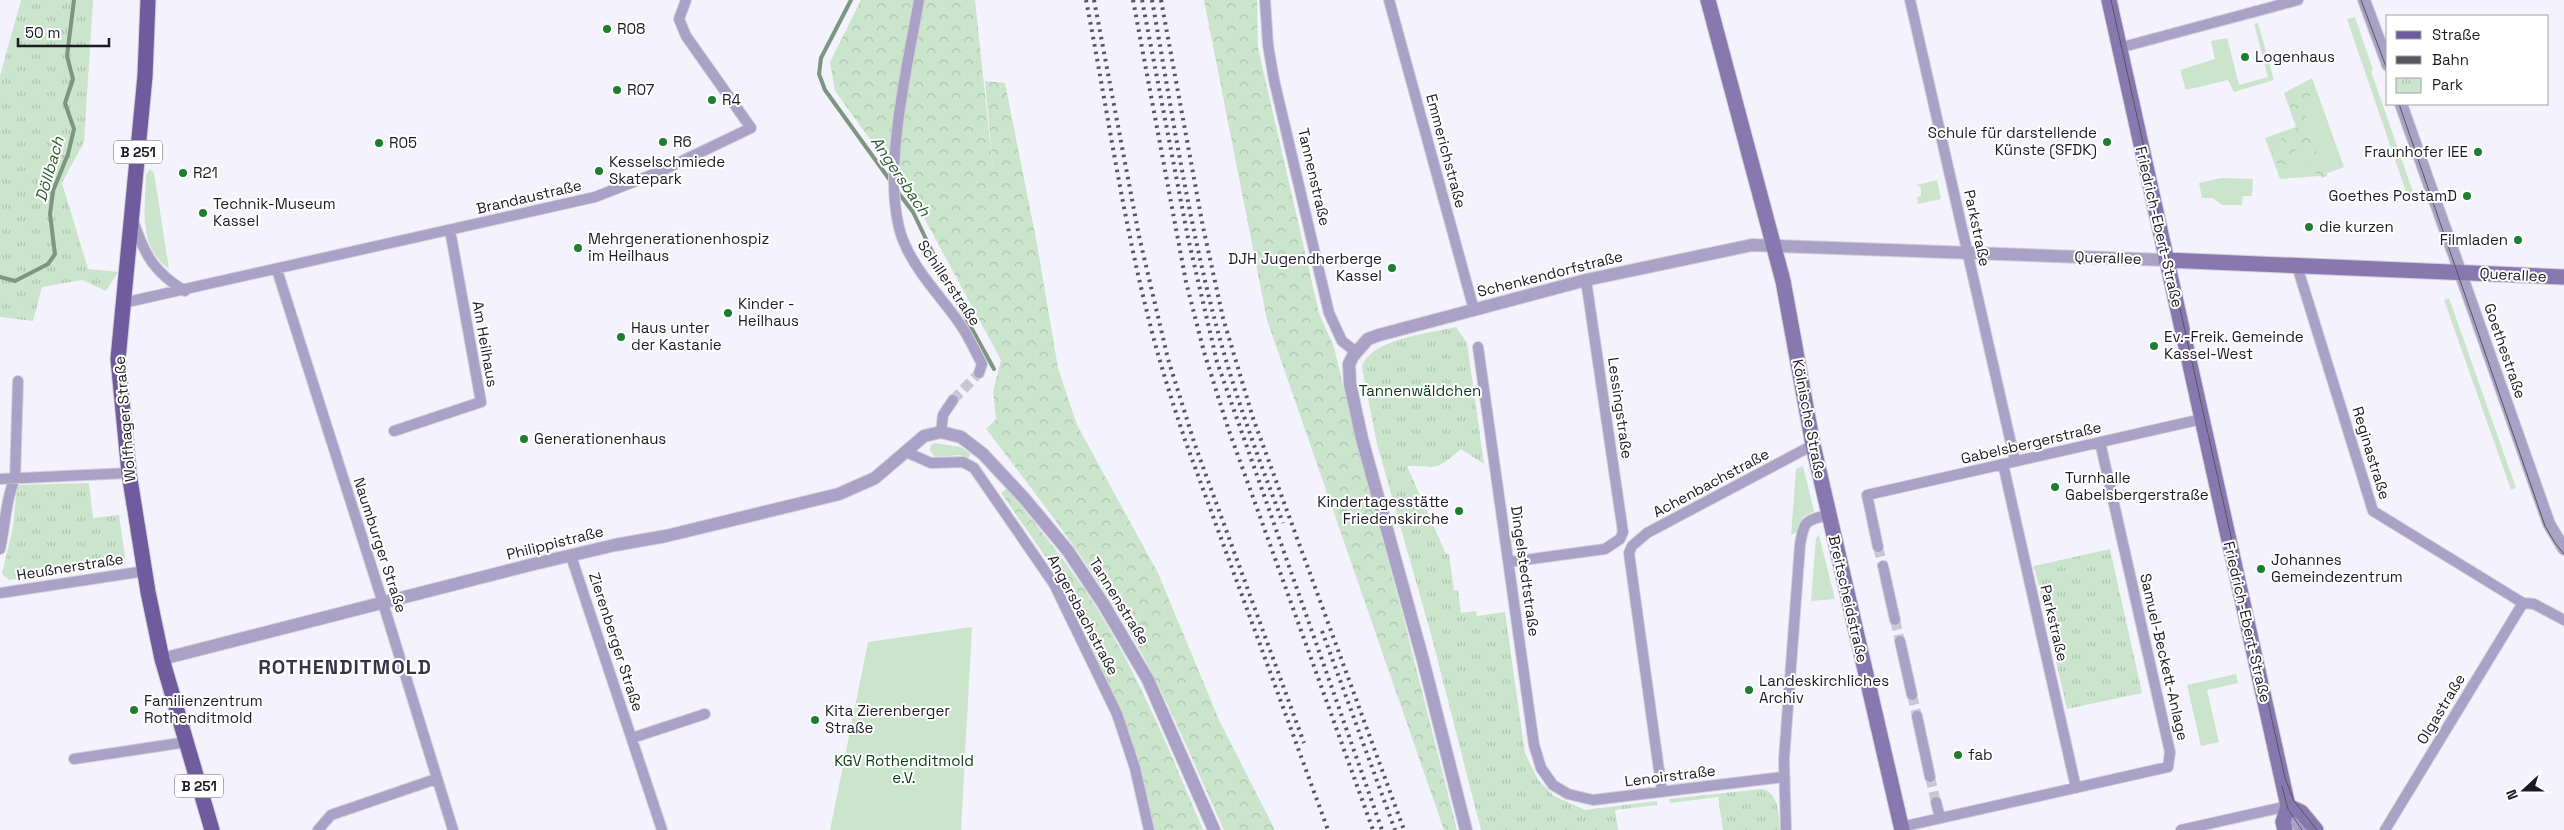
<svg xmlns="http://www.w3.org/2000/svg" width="2564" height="830" viewBox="0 0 2564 830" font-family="'Space Grotesk',sans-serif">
<defs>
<pattern id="forest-crowns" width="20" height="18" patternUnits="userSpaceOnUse" patternTransform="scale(1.25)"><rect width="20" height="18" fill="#cae5cb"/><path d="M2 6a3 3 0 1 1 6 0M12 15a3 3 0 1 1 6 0" fill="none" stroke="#adc4ae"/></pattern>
<pattern id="park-tufts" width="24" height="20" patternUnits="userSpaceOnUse" patternTransform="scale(1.25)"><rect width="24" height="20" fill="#cae5cb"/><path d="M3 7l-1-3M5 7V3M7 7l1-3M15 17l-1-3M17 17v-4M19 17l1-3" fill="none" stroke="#adc4ae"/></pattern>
</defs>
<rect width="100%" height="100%" fill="#f4f2fc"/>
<!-- green -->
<path fill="#cae5cb" d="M2355,17L2373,70L2371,71L2413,192L2407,195L2347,19Z
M2258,23L2274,80L2234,92L2228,80L2186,90L2180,70L2215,59L2211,41L2227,38L2239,85L2268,77L2254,24Z
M2312,78L2344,167L2320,176L2280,179L2265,138L2296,127L2284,93Z
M150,169L154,173L169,269C138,247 145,209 146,175Z
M2221,178L2253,179L2252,196H2243L2242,205H2222L2213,198H2202L2199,183Z
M1937,180L1941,199L1918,204L1917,197L1921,196V188L1917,185Z
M2449,298L2516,488L2511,490L2444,300Z
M935,443L961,447L971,454L968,458L959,455L935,457L930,450L931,445Z
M1803,466L1814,511L1803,517L1797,532L1791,535L1796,469Z
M1819,535L1835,599L1811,601L1816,538Z
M972,627L961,830H830L868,642Z
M2236,674L2238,683L2207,690L2219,742L2201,746L2187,685Z"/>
<!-- forest -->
<path fill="url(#forest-crowns)" d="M861,0H975L994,179L985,81L1005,83L1037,244L1058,368L1077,425L1158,573L1219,720L1275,830H1224C1191,758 1161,682 1119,614C1079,549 1032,489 986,429L996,419L993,392L1001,360L916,203L835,91L830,62Z
M1204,0H1257L1258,48L1319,313L1334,347L1357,445L1403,616L1457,830H1444L1267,320Z
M2308,85L2312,90L2311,96L2300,99C2301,109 2306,113 2307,121L2304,124L2306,131L2315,137L2313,145L2317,154L2315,157L2323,169L2326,171L2327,176L2322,178L2318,173L2311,175L2307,171L2308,166L2313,163L2311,153L2303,149L2295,150L2294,160L2288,165L2277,163L2270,148C2279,140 2289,134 2299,125L2288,103L2289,96Z
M1007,488C1041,531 1076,573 1104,620C1144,687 1173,759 1203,830H1154L1139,767L1122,713L1059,576L1001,493Z"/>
<!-- park -->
<path fill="url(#park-tufts)" d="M21,0H93L84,142L62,183L88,269L118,272L106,291L82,280L42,287L33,321L0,317V76Z
M1456,327L1467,343L1484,464L1461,449C1434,472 1440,466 1407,466L1446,554H1449L1454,590H1458L1461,613L1476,611L1477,616L1505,612L1525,753L1538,780L1554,796L1585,810L1657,801V805L1615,810L1618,830H1481L1432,638L1377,444L1362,367C1370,339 1431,333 1456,327Z
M89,483L93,518L119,515L126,564L9,580L2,574L13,527L17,485Z
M2110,549L2142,693L2067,709L2034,566Z
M1762,789C1780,794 1778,814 1780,830H1723L1718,797L1670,803L1669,799Z"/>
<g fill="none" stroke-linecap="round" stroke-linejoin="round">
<!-- stream -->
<path stroke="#7d9680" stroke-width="4" d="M851,0L821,58L819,74L825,90L892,183
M897,191L913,212L950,289L994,369
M0,277L15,281L48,264L55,254L50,214L53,191L68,154L74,129L65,103L73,79L67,56L74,0"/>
<!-- minor-tunnel -->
<path stroke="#c9c7d1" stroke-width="10" stroke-dasharray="10 5" stroke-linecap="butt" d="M953,400L979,373
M1878,547L1883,566
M1895,620L1900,641
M1912,695L1917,716
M1930,777L1936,802"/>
<!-- minor casing -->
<g stroke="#d1cfd9" stroke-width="12">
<path id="minor" d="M919,0C908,65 877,188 906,247C919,275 943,299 960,324C969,337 975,351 982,364L979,373
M1265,0L1268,45L1274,80L1329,313L1342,341L1356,352
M1389,0L1474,310
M1910,0L2015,461
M2119,48L2298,0
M134,223C145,256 155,273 185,291
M2297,266L2373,511L2523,603L2534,604L2564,620
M277,270L383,603L453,830
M123,303L595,197L659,172L751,128L686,36L679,19L686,0
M1478,347L1534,745L1541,768L1553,785L1568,794L1593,800L1783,777
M394,431L481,402L450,230
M941,432L943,415L953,400
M906,452L931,463L963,462L974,468L1054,584L1117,714L1135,768L1149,830
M2003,464L2076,788
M0,479L129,473
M1878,547L1867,495L2202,419
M0,549C5,528 6,496 15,479L18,381
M571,556L662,830
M1509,562L1605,549L1620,539L1623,532L1586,280
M1883,566L1895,620
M0,593L145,571
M1900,641L1912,695
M1917,716L1930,777
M632,738L705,714
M74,759L187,742
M1662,792L1629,553L1632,546L1647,533L1813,445
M1936,802L1940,818
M1901,827L2168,767L2170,752L2100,442
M318,830L331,815L436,779
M1786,830L1784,759L1800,545C1804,521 1805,520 1829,515
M2181,830L2288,806
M2385,830L2523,603"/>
</g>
<!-- tertiary casing -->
<g stroke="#d1cfd9" stroke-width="14">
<path id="tertiary" d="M2364,0L2388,65
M2401,104L2549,524L2564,549
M162,659L534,564L615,545L666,536L839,494L875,478L924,436L941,432L961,437L983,454L1024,498L1068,551L1104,605L1148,680L1214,830
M2288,806L2295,821L2302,830
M1466,830L1423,660L1362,439L1350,384L1349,364L1353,356L1368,339L1379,335L1586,280L1752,245L2166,260"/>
</g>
<!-- secondary casing -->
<g stroke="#d1cfd9" stroke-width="17">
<path id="secondary" d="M1708,0L1783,281L1813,445L1902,830
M2109,0L2288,806L2301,812L2316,830
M2166,260L2564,277
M2285,830L2283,822L2288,806"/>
</g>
<!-- primary casing -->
<g stroke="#d1cfd9" stroke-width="17">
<path id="primary" d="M148,0L145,76L118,359L129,473L148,592L162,659L212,830"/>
</g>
<!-- minor -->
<use href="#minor" stroke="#aaa1c6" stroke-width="10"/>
<!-- tertiary -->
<use href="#tertiary" stroke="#aaa1c6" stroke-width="12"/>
<!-- secondary -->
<use href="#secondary" stroke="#8778af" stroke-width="15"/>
<!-- primary -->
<use href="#primary" stroke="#6f5b9d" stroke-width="15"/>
<!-- tram -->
<path stroke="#57555e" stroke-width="1" d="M2111,0L2285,778L2294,801L2317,830
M2361,0L2388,72
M2399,104L2545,526L2555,543L2564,554
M2282,786L2288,809L2302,830"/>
<!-- rail -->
<path stroke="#57555e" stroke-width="4" stroke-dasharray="2.5 5" stroke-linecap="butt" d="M1086,0C1107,107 1122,215 1149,320C1159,361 1172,401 1185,440L1328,830
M1094,0L1139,236L1168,359L1195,445L1304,743
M1133,0L1186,282L1204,352L1228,428L1373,830
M1142,0L1188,238L1217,362L1382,830
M1152,0C1171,106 1187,213 1214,317C1232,387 1257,455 1283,523
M1161,0L1203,227L1223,318L1253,418L1404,830
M1322,631L1395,830"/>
</g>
<!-- markers -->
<g fill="#1d7e30" stroke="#fff" stroke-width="2">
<circle cx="607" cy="29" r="5"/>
<circle cx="2245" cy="57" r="5"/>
<circle cx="617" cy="90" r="5"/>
<circle cx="712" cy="100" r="5"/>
<circle cx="663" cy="142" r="5"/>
<circle cx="2107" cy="142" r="5"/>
<circle cx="379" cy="143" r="5"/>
<circle cx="2478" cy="152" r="5"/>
<circle cx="599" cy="171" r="5"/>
<circle cx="183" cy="173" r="5"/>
<circle cx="2467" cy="196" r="5"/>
<circle cx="203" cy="213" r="5"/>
<circle cx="2309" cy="227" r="5"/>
<circle cx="2518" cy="240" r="5"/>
<circle cx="578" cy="248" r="5"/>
<circle cx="1392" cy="268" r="5"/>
<circle cx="728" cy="313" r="5"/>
<circle cx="621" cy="337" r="5"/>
<circle cx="2154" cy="346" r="5"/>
<circle cx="524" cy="439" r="5"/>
<circle cx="2055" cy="487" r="5"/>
<circle cx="1459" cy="511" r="5"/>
<circle cx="2261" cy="569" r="5"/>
<circle cx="1749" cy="690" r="5"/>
<circle cx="134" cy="710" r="5"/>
<circle cx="815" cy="720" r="5"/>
<circle cx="1958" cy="755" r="5"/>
</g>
<g text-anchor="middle" stroke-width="4" stroke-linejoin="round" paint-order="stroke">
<!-- shield labels -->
<g fill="#fff" stroke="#605f65" stroke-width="1">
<rect x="114" y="140.5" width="48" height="23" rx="4"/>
<rect x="175" y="774.5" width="48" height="23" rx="4"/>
</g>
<g font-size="14" font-weight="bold" fill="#1c1a23">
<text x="138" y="157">B 251</text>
<text x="199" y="791">B 251</text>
</g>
<!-- poi labels -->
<g font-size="15" fill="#1c1a23" stroke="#fff" text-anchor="start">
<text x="617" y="34">R08</text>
<text x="2255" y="62">Logenhaus</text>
<text x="627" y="95">R07</text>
<text x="722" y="105">R4</text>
<text x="2097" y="138" text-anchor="end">Schule für darstellende<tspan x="2097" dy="17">Künste (SFDK)</tspan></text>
<text x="673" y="147">R6</text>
<text x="389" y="148">R05</text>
<text x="2468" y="157" text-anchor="end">Fraunhofer IEE</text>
<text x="609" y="167">Kesselschmiede<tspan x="609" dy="17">Skatepark</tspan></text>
<text x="193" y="178">R21</text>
<text x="2457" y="201" text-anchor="end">Goethes PostamD</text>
<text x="213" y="209">Technik-Museum<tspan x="213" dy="17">Kassel</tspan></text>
<text x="2319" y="232">die kurzen</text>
<text x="588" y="244">Mehrgenerationenhospiz<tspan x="588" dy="17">im Heilhaus</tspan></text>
<text x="2508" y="245" text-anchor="end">Filmladen</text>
<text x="1382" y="264" text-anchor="end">DJH Jugendherberge<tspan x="1382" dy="17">Kassel</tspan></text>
<text x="738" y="309">Kinder -<tspan x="738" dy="17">Heilhaus</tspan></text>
<text x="631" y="333">Haus unter<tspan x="631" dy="17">der Kastanie</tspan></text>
<text x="2164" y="342">Ev.-Freik. Gemeinde<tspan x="2164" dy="17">Kassel-West</tspan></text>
<text x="534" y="444">Generationenhaus</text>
<text x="2065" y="483">Turnhalle<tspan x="2065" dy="17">Gabelsbergerstraße</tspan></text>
<text x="1449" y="507" text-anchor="end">Kindertagesstätte<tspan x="1449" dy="17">Friedenskirche</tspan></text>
<text x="2271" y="565">Johannes<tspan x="2271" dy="17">Gemeindezentrum</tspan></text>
<text x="1759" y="686">Landeskirchliches<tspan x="1759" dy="17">Archiv</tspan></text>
<text x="144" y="706">Familienzentrum<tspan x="144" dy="17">Rothenditmold</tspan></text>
<text x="825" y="716">Kita Zierenberger<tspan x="825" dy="17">Straße</tspan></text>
<text x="1968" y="760">fab</text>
</g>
<!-- street labels -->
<g font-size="15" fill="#1c1a23" stroke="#fff">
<text transform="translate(1446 151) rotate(75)" y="5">Emmerichstraße</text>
<text transform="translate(1314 177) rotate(77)" y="5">Tannenstraße</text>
<text transform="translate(529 197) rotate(-13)" y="5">Brandaustraße</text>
<text transform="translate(2159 227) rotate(77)" y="5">Friedrich-Ebert-Straße</text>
<text transform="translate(1977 228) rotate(78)" y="5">Parkstraße</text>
<text transform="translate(2108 258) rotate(2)" y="5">Querallee</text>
<text transform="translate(1550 274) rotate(-14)" y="5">Schenkendorfstraße</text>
<text transform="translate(2513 275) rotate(3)" y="5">Querallee</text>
<text transform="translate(949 283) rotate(56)" y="5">Schillerstraße</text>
<text transform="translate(485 344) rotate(80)" y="5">Am Heilhaus</text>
<text transform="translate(2505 351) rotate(71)" y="5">Goethestraße</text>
<text transform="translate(1620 408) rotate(82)" y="5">Lessingstraße</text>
<text transform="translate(125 419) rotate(-95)" y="5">Wolfhager Straße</text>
<text transform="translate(1809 419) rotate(79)" y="5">Kölnische Straße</text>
<text transform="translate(2031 443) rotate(-13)" y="5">Gabelsbergerstraße</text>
<text transform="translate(2371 453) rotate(73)" y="5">Reginastraße</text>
<text transform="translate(1711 483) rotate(-28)" y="5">Achenbachstraße</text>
<text transform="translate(555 543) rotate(-14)" y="5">Philippistraße</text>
<text transform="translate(380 545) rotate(72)" y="5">Naumburger Straße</text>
<text transform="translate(70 567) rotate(-9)" y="5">Heußnerstraße</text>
<text transform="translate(1525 571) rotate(82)" y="5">Dingelstedtstraße</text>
<text transform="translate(1848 599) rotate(77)" y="5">Breitscheidstraße</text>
<text transform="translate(1119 601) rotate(58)" y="5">Tannenstraße</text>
<text transform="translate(1083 615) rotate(62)" y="5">Angersbachstraße</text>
<text transform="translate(2247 622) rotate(77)" y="5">Friedrich-Ebert-Straße</text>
<text transform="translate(2054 623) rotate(77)" y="5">Parkstraße</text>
<text transform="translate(616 642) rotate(72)" y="5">Zierenberger Straße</text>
<text transform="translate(2164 657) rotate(77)" y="5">Samuel-Beckett-Anlage</text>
<text transform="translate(2441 709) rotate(-59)" y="5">Olgastraße</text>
<text transform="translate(1670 776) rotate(-7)" y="5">Lenoirstraße</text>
</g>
<!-- park labels -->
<g font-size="15" fill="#043d11" stroke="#fff">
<text x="1420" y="396">Tannenwäldchen</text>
<text x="904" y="766">KGV Rothenditmold<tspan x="904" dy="17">e.V.</tspan></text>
</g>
<!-- water labels -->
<g font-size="16" font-style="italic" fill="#2b5e31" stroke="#fff">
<text transform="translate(49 169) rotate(-74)" y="6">Döllbach</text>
<text transform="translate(901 176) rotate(56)" y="6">Angersbach</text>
</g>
<!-- district labels -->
<g font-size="20" font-weight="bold" letter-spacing="1" fill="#383345" stroke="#fff">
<text x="345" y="674">ROTHENDITMOLD</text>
</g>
</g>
<!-- legend -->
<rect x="2386" y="15" width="162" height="90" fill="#ffffff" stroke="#a4a3a7"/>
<rect x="2396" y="31" width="25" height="8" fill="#6f5b9d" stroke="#a4a3a7"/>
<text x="2432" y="40" font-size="15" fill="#1c1a23">Straße</text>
<rect x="2396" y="56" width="25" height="8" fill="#57555e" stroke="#a4a3a7"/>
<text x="2432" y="65" font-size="15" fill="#1c1a23">Bahn</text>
<rect x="2396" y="78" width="25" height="15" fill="url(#park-tufts)" stroke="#a4a3a7"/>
<text x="2432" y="90" font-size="15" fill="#1c1a23">Park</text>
<!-- north arrow -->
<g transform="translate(2524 790) rotate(249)" stroke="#ffffff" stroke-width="4" paint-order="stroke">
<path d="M0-4L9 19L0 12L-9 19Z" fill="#1c1a23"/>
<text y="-8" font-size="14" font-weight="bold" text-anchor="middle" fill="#1c1a23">N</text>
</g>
<!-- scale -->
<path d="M18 38v8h91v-8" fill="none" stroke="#1c1a23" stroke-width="2.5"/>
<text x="25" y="38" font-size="15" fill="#1c1a23" stroke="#ffffff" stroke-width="4" paint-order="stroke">50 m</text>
</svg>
